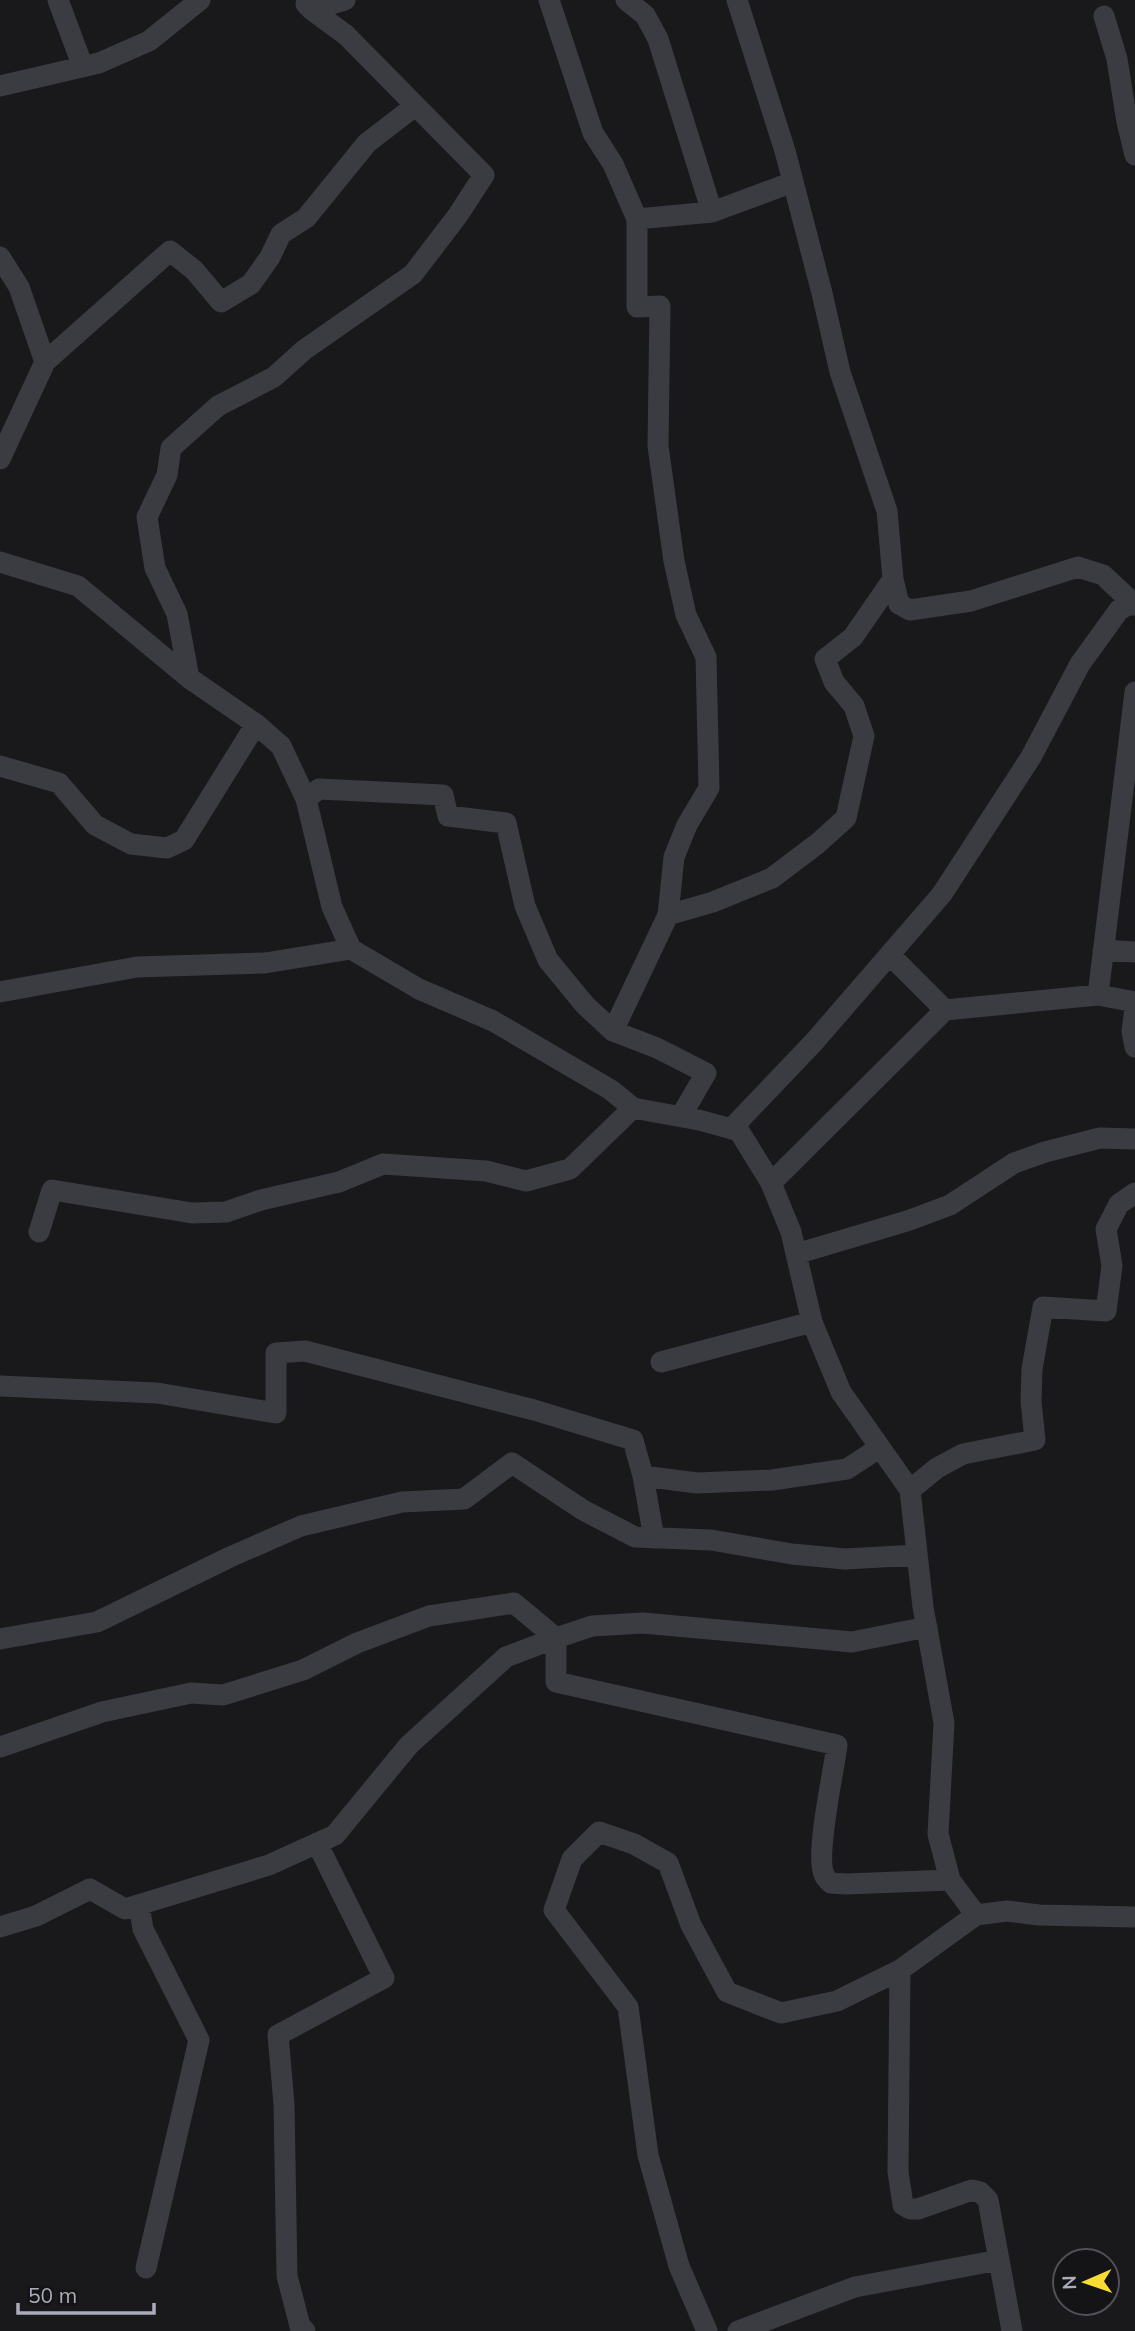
<svg xmlns="http://www.w3.org/2000/svg" width="1135" height="2331" font-family="Mulish,sans-serif">
	<rect width="100%" height="100%" fill="#19181a"/>
	<g fill="none" stroke-linecap="round" stroke-linejoin="round">
		<path stroke="#3b3b42" stroke-width="21" d="M58,0l25,67
			M549,0l44,133 20,31 24,55 75,-7
			M626,0l19,15 13,24 54,173 81,-30
			M737,0l48,151 37,142 18,79 47,139 6,68 6,25 11,6 61,-9 107,-34 25,8 32,30
			M306,4l6,6 33,-10
			M1104,16l13,43 10,63 8,33
			M0,86l99,-23 50,-22 51,-41
			M0,257l19,30 26,75 -45,97
			M45,362l125,-111 24,19 27,32 30,-18 19,-27 11,-23 25,-16 61,-75 48,-37
			M0,562l78,24 111,92 67,46
			M189,678l-12,-64 -22,-46 -8,-51 20,-42 4,-27 47,-42 56,-29 30,-27 109,-76 45,-59 26,-40 -138,-140 -34,-25
			M0,766l59,17 36,42 36,19 36,4 17,-8 72,-116 25,22 25,53 26,108 19,42 68,40 74,32 118,69 22,18 66,12 40,11 32,52 20,49 21,90 29,70 69,98 13,117 21,116 -6,111 12,46 26,35 31,-4 32,4 96,2
			M306,799l13,-10 124,6 5,21 58,7 19,83 23,54 37,45 28,26 44,17 49,25 -25,43
			M668,915l45,-13 59,-24 45,-34 29,-26 18,-82 -10,-30 -20,-24 -9,-23 28,-22 40,-58
			M1103,950l32,2
			M890,955l55,55
			M0,992l137,-25 128,-4 86,-14
			M1098,995l37,7
			M1135,1008l-3,23 3,16
			M613,1031l55,-116 6,-58 13,-32 22,-37 -3,-131 -20,-42 -12,-54 -16,-115 2,-140 -23,1v-88
			M731,1129l83,-87 128,-148 89,-137 49,-93 39,-54 16,-9
			M771,1183l174,-173 153,-15 37,-303
			M39,1232l13,-42 140,23 34,-1 35,-12 78,-18 44,-18 103,7 40,10 44,-12 63,-61
			M796,1254l111,-33 43,-16 64,-42 31,-11 55,-14 35,1
			M661,1362l151,-40
			M0,1386l157,7 119,20v-60l29,-2 229,59 99,30 10,36
			M910,1490l27,-22 26,-14 72,-14 -4,-39 1,-32 11,-62 63,4 6,-45 -6,-37 13,-25 16,-11
			M654,1538l-11,-62 54,7 75,-3 75,-11 32,-21
			M0,1639l97,-17 133,-65 71,-31 101,-24 62,-3 48,-36 71,47 52,27 76,3 81,14 53,5 72,-4
			M0,1747l102,-35 89,-19 32,2 80,-25 54,-27 72,-27 85,-13 42,35 36,-12 51,-3 209,19 75,-15
			M139,1905l4,24 56,111 -53,228
			M0,1927l36,-11 54,-27 35,20 144,-44 66,-30 74,-90 97,-88 50,-19v44l281,63c-3,26 -22,109 -13,129 1,4 4,6 7,9l15,1 104,-4
			M900,1970l-2,202 5,33 7,4h8l54,-19 8,2 8,8 24,131
			M305,2331l-5,-5 -13,-50 -3,-172 -6,-69 106,-57 -67,-135
			M707,2331l-28,-65 -31,-111 -20,-148 -74,-97 18,-51 27,-27 35,12 34,19 23,62 36,67 54,21 56,-12 63,-31 76,-55
			M738,2331l117,-44 144,-27"/>
	</g>
	<g transform="translate(1086 2282) rotate(268)"><circle r="33" fill="#141316" stroke="#505058" stroke-width="2"/>
	<path d="M0-5L12 26L0 18L-12 26Z" fill="#f8dc33"/>
	<text y="-10" font-size="19" font-weight="bold" text-anchor="middle" fill="#aaacbb">N</text>
	</g>
	<path d="M18 2303v10h136v-10" fill="none" stroke="#aaacbb" stroke-width="3.5"/>
	<text x="28" y="2303" font-size="21" fill="#aaacbb" stroke="#141316" stroke-width="5" paint-order="stroke">50 m</text>
</svg>
